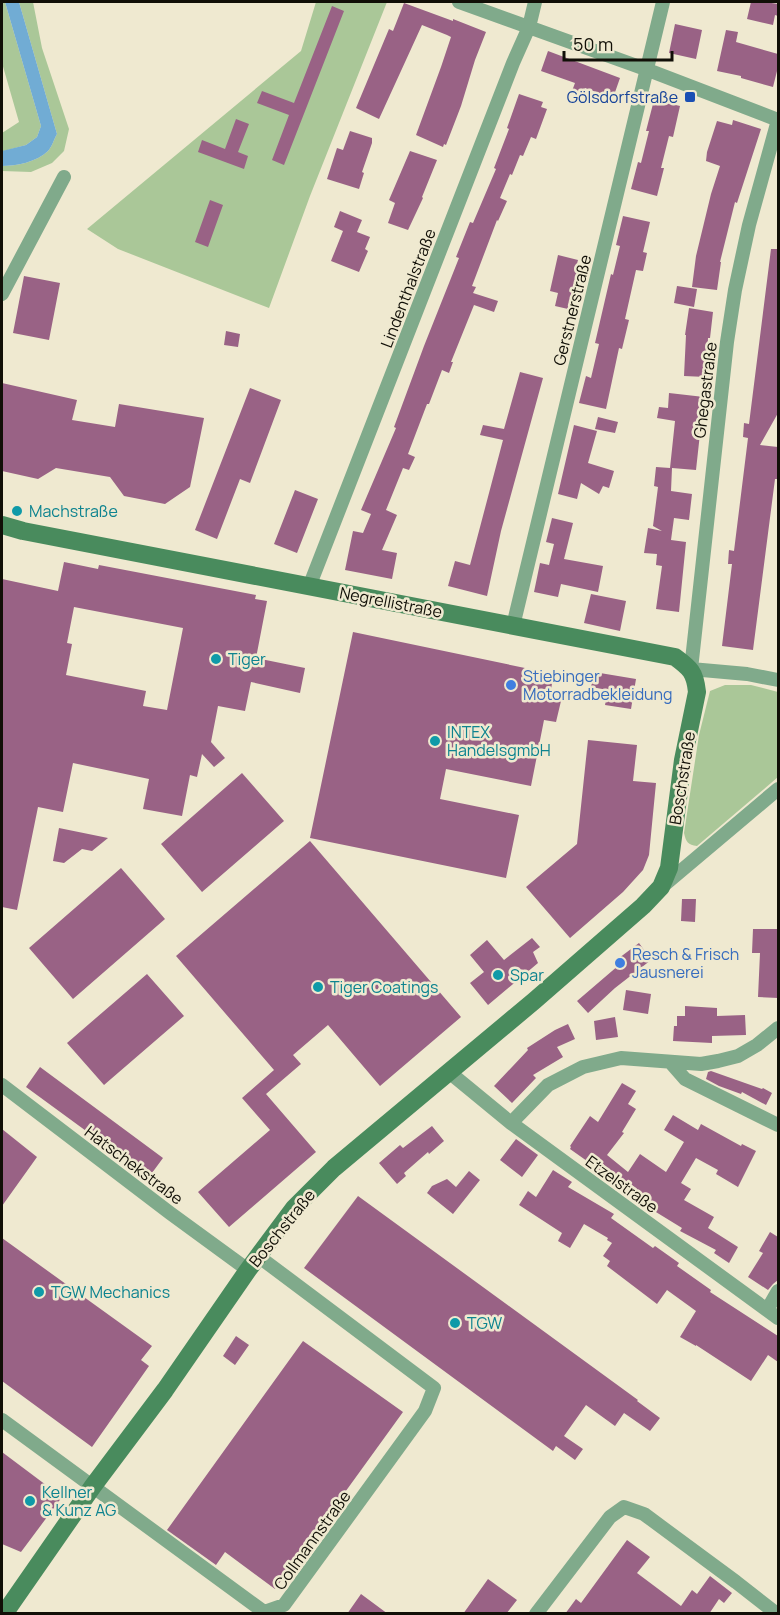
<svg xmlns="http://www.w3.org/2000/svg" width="780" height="1615" font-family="Manrope,sans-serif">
	<rect width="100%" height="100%" fill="#efe9d0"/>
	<path fill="#aac798" d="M2,2h3l36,124 -4,11 -11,8 -22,6h-2v-18l17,-11 -17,-59z
		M19,2h14l9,46 27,81 -5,22 -12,12 -21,9 -29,-1v-5c14,0 35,-4 46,-15 4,-4 6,-12 9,-17z
		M316,2h71l-77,194 -41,112 -151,-59 -31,-20 214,-178z
		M725,685h26l27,7v85l-81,69c-9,-1 -11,-4 -13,-13l15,-98 11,-44z"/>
	<path fill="#71acd4" d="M5,2h14l38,132c-3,5 -5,13 -9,17 -11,11 -32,15 -46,15v-15l24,-6 11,-8 4,-11z"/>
	<path fill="#996285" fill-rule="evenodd" d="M751,2h14l13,2v12l-3,-1 -2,10 -26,-6z
		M404,3l49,18v-2l33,13 -11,28 -14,46 -15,39 -2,-1 -1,3 -27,-12 25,-68 10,-30 -4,-2 -25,-10 -43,94 -23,-11 33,-79 4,2z
		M332,6l12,5 -60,154 -12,-5 17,-45 -32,-12 5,-12 32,12z
		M675,24l27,6 -6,29 -27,-6z
		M726,30l12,2 -2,10 42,12v13l-5,20 -32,-9v-2l-24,-5z
		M548,51l72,27 -7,20 -28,-10 -2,7 -11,-4 3,-8 -34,-12z
		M519,94l24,8 -2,5 6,2 -11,30 -5,-2 -8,19 -3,-1 -8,20 -2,-1 -10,24 7,3 -9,20 -1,-1 -25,66 4,1 -3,6 25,8 -4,11 -20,-7 -23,57h2l-4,11 -7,-3 -13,34h-2l-19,50 7,3 -6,13 -6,-2 -17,42 11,5 -15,35 15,3 -5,26 -47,-9 8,-39 10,2 8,-19 -10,-4 35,-82 -2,-1 30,-81 35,-88 -3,-1 14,-35 3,1 23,-54 -2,-1 15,-39 -2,-1z
		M654,100l26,6 -7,31 -4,-1 -8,32h3l-7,28 -26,-7 7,-27 3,1 8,-32h-3z
		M236,119l13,5 -11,28 10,4 -4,13 -46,-17 4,-12 23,9z
		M733,120l28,9 -24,74 -2,-1 -15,60h1l-4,28 -25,-3 4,-31 15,-62 9,-28 -14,-5 1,-9 10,-31 15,4z
		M350,131l22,7v5l-10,29 2,1 -5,16 -32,-10 10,-31 6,2z
		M410,151l27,9 -15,37 1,1 -15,32 -20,-7 7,-20 -6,-3z
		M210,200l13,5 -15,42 -13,-5z
		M340,211l22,9 -5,12 13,5 -5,12 3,2 -9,21 -28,-11 12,-30 -9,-4z
		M623,216l27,6 -7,30 4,1 -4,18 -7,-1 -11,49 4,1 -7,29 -3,-1 -13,61 -27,-6 7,-27 5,2 8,-34 -4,-1 16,-69 2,1 7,-29 -4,-1z
		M771,249h7v164l-18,32 18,2v32h-3l-22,171 -31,-4 10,-82h-4l1,-14 5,1 14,-113 -5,-1 1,-14 5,1z
		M558,255l20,5 -3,11 8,2 -6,25 -7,-2 -2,13 -13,-3 3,-13 -8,-2z
		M24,276l36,7 -11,57 -36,-7z
		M677,286l20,3 -3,18 -20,-4z
		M689,308l24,4 -3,26h-2l-2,39 -22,-1 2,-41h-1z
		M226,331l14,3 -2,13 -14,-2z
		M520,372l23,6 -42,153 -14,65 -39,-10 7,-25 15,4 33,-125 -23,-5 3,-10 21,4z
		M2,383l75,17 -5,20 43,7 4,-23 85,14 -14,69 -25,17 -41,-8 -14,-19 -54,-9 -18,11 -36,-8z
		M250,388l31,12 -31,83 -10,-4 -23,60 -22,-9z
		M669,393l35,4 -8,73 -24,-2 -1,23 21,3 -3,26 -15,-2 -3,22 15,2 -7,70 -23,-3 6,-43 -6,-1 1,-11 -13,-1 4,-25 14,3 -9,-5 5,-39 -4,-1 2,-19 14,1 5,-47 -18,-3 2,-11 9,1z
		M598,417l20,5 -3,11 -20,-4z
		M574,425l23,6 -9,32 26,8 -5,17 -6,-2 -4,8 -18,-11 -4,16 -19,-5z
		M295,490l23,9 -21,54 -23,-9z
		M552,518l21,5 -9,36 39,7 -5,26 -37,-8 -3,13 -24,-5 6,-29 9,2 5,-21 -8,-2z
		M64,562l34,7 1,-4 157,30 -1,4 12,2 -11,57 49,10 -5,25 -49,-11 -6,29 -27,-5 -7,36 14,16 -11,9 -12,-13 -5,23 -7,-2 -8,41 -39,-7 6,-30 -76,-16 -10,49 -25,-5 -21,103 -15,-3v-328l56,12zM74,607l109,21 -16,82 -24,-4 3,-15 -80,-16 6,-31 -5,-1z
		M591,594l35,7 -6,30 -36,-8z
		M353,632l201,42 -5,25 12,2 -5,21 -12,-2 -13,66 -85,-17 -6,30 79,16 -13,63 -196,-40z
		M594,672l42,7 -5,30 -26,-4 3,-15 -17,-3z
		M588,740l49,5 -4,36 23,2 -7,72 -6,15 -20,22 -53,46 -44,-51 51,-43z
		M242,773l42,48 -82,71 -41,-48z
		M59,828l49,10 -16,13 -10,-2 -18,14 -11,-2z
		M310,841l151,176 -81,69 -52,-61 -35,30 8,9 -35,30 50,58 -87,75 -31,-35 72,-62 -28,-32 32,-28 -98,-114z
		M121,868l44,51 -92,80 -44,-51z
		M682,899h14l-1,23 -14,-1z
		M753,929h25v69l-20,-1 2,-44h-8z
		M532,938l8,9 -7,5 5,11 -50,42 -18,-22 14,-11 -14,-17 17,-15 17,20z
		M639,943l12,17 -36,28 -27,25 -11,-12 42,-36 -4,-4z
		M147,974l37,42 -80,69 -37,-42z
		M626,990l25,4 -3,20 -25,-4z
		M685,1006l32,2v8l28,-1 1,20 -34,1v7l-39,-2 1,-15h3v-10h8z
		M615,1017l3,20 -22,3 -2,-19z
		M568,1024l7,15 -18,8 6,10 -30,18 3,3 -24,25 -18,-17 34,-36 -1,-2 28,-18z
		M40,1067l123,91 -14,19 -123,-90z
		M711,1071l51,18 1,-1 9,5 -6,12 -24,-13 -1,2 -22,-8 -13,-7 2,-7z
		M622,1083l14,8 -8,13 8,5 -14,23 2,1 -17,22 21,17 12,-18 26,18 18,-30 -20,-12 9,-15 25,15 3,-6 40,22 1,-2 14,7 -18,36 -22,-13 2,-4 -22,-12 -15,25 10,6 -7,11 30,17 -6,11 30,19 -9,16 -15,-10 2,-3 -36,-19 2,-3 -31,-19 1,-2 -82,-58 1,-2 -1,-1 20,-30 8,6z
		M432,1126l12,15 -15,13 -1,-2 -24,21 2,3 -9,8 -18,-21 21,-18 3,3z
		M2,1129l35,28 -35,49z
		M516,1139l22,16 -16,22 -22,-17z
		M553,1170l19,12 -4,5 46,27 -3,4 42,30 2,-2 24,17 -2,3 34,24 -1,2 68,44v26l-10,-7 -17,26 -55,-36v1l-16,-9 16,-26 -29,-21 -10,14 -50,-38 3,-5 -7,-5 9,-13 -5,-3 1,-2 -24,-14 -14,24 -12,-7 4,-8 -43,-28 9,-14 8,6z
		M469,1171l11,9 -27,34 -26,-21 5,-7 15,-7 9,8z
		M358,1196l280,204 -1,1 23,17 -10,13 -26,-18 -9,13 -29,-21 -22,31 19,13 -8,11 -19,-14 -3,5 -249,-183z
		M770,1232l8,5v43l-5,4 -5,6 -20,-13 15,-24 -4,-2z
		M2,1238l150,108 -11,14 8,6 -57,81 -90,-66z
		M236,1336l13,9 -14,20 -12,-9z
		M303,1341l100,71 -128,177 -50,-37 -9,13 -49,-35z
		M2,1452l60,45 -41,55 -19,-8z
		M627,1540l23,17 -13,16 44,33 11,-16 5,4 13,-18 22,17 -8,10 -5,-4 -10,15h-144l11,-15 5,4z
		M488,1579l29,21 -11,14h-43z
		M361,1594l27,20h-41z"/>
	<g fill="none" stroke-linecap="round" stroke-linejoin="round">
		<path stroke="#80aa8b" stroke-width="14" d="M459,2l189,68 130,50
			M778,120l-29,105 -14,65 -8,52 -36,327 56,5 31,6
			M2,294l62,-117
			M309,587l204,-524 16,-36 6,-25
			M513,626l150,-624
			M663,886l115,-97
			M671,1063l14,16 93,46
			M449,1072l62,51 267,195
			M2,1085l168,128 78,57
			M511,1123l37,-38 35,-18 38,-9 80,6 17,-3 20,-5 19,-11 21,-17
			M767,1310l11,-19
			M2,1420l262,192 20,-7 141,-194 9,-23 -176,-132
			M536,1614l74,-97 14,-10 20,7 92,68 41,32"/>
		<path stroke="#498b5d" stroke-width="18" d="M2,525l21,6 652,126c15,11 20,15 22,35l-14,68 -14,108 -8,19 -18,19 -109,95 -200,167 -40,40 -46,62 -83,120 -72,96 -89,128"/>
	</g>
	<rect fill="#1a4fb4" stroke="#efe9d0" stroke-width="2" x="684" y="91" width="12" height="12" rx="3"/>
	<g fill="#0f9aa8" stroke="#efe9d0" stroke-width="2">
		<circle cx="17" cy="511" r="6"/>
		<circle cx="216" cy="659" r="6"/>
		<circle cx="435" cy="741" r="6"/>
		<circle cx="498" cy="975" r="6"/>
		<circle cx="318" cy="987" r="6"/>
		<circle cx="39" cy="1292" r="6"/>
		<circle cx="455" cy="1323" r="6"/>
		<circle cx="30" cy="1501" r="6"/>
	</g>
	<g fill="#3f7fe0" stroke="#efe9d0" stroke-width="2">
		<circle cx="511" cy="685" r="6"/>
		<circle cx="620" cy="963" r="6"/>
	</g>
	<g text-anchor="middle" stroke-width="5" stroke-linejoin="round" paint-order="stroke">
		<g font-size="16" fill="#164399" stroke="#efe9d0" text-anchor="end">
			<text x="678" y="103">Gölsdorfstraße</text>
		</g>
		<g font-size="16" fill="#110f07" stroke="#efe9d0">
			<text transform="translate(408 288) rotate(-69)" y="6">Lindenthalstraße</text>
			<text transform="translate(572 310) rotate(-76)" y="6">Gerstnerstraße</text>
			<text transform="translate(705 390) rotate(-83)" y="6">Ghegastraße</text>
			<text transform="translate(391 602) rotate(11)" y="6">Negrellistraße</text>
			<text transform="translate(682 778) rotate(-81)" y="6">Boschstraße</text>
			<text transform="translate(134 1165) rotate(37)" y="6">Hatschekstraße</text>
			<text transform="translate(622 1184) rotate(36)" y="6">Etzelstraße</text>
			<text transform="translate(282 1228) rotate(-51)" y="6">Boschstraße</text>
			<text transform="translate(312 1540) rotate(-54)" y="6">Collmannstraße</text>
		</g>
		<g font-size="16" fill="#0d838f" stroke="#efe9d0" text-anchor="start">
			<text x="29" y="517">Machstraße</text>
			<text x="228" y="665">Tiger</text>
			<text x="447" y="738">INTEX<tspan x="447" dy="18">HandelsgmbH</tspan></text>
			<text x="510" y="981">Spar</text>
			<text x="330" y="993">Tiger Coatings</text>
			<text x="51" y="1298">TGW Mechanics</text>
			<text x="467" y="1329">TGW</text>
			<text x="42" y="1498">Kellner<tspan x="42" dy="18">&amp; Kunz AG</tspan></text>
		</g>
		<g font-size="16" fill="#366cbe" stroke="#efe9d0" text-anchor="start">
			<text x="523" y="682">Stiebinger<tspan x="523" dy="18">Motorradbekleidung</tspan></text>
			<text x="632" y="960">Resch &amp; Frisch<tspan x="632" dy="18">Jausnerei</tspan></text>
		</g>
	</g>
	<rect width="780" height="1615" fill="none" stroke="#110f07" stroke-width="6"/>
	<path d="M564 51v9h108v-9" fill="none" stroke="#110f07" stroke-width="3"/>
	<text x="573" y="51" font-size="18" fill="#110f07" stroke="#efe9d0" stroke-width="4.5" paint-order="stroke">50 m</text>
</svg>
